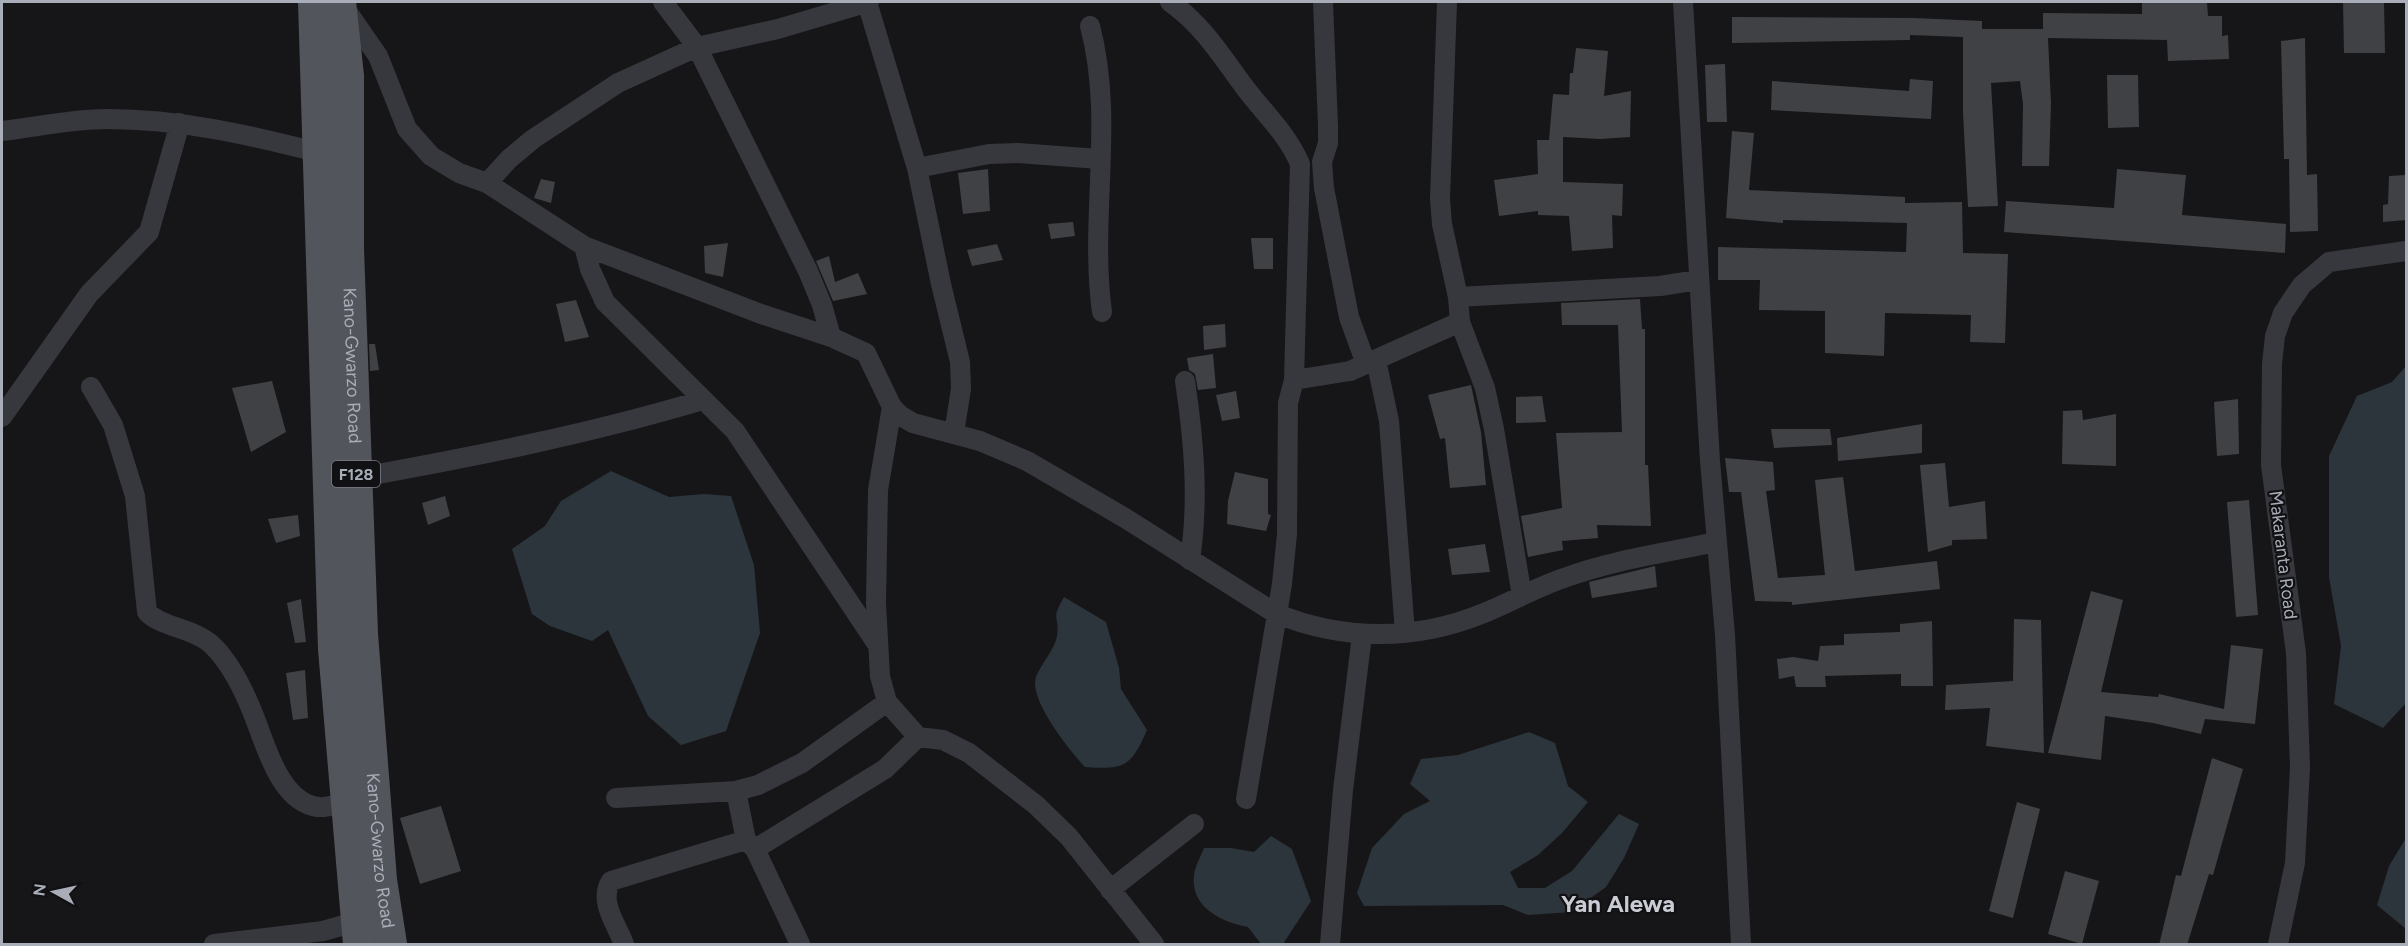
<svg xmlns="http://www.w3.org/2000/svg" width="2408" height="946" font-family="Figtree,sans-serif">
	<rect width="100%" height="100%" fill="#161618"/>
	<path fill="#2c353c" d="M2406,366v337l-23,25 -49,-24 7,-58 -12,-69v-121l28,-60 35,-14z
		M611,471l58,26 35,-3 27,2 23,69 6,68 -34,98 -45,14 -33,-29 -40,-86 -16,11 -42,-15 -18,-12 -20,-65 33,-23 16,-25z
		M1064,597l42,25 13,46 2,21 26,41c-16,37 -23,40 -62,37 -15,-16 -57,-68 -49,-90 5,-13 19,-28 21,-41 3,-21 -7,-15 7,-39z
		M1529,732l26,11 13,43 20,16 -26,31 -24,22 -28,17 8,16h27l27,-17 47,-57 20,10 -15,34 -18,29 -35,25 -43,3 -25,-10 -139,1 -7,-13 15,-45 32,-34 26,-13 -20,-17 11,-25 37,-4z
		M1271,836l21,13 19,52 -28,43h-22l-13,-17c-27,-5 -58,-20 -54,-52 1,-9 7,-19 10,-27h27l23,4z
		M2406,838v91l-29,-24 12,-39z"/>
	<path fill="#404145" d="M2142,2h65l1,14h14v20l6,-1 1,24 -61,2 -1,-21 -119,-2 3,65 -2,63h-27l1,-62 -3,-23 -29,2 7,123 -30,1 -5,-94v-76l-53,-2v5l-178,3v-26l182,1 68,3v8h61v-16l99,1z
		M2343,2h41l1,51h-41z
		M2305,38l2,137 10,-1 1,57 -28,1 -1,-73h-5l-3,-118z
		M1576,48l32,3 -4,45 27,-5 -1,46 -30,2 -37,-2v45l60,2 -1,32 -10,-1 1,33 -41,3 -3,-35 -31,-1v-4l-39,5 -5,-36 44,-6 -1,-34h12l4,-46 16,1 1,-22h3z
		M1725,64l2,58h-20l-2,-57z
		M2107,75h31l1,52 -31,1z
		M1910,79l23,2 -2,38 -160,-9 1,-29 137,10z
		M1732,131l22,2 -5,57 156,7v6l57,-1 1,51 45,1 -3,89 -35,-1 1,-27 -86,-2 -1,43 -59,-3v-42l-66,-1 1,-30h-42v-33l188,5 1,-29 -124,-3v3l-57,-5z
		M988,169l2,42 -27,3 -5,-41z
		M2117,169l69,6 -4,40 104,9 -1,29 -281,-21 2,-31 108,7z
		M2406,175v45l-23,2v-17l5,-1 1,-28z
		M541,179l14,3 -4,21 -17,-5z
		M1073,222l2,14 -24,3 -3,-15z
		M1251,238h22v31h-19z
		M728,243l-5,34 -18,-4 -1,-27z
		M997,244l6,16 -31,6 -5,-16z
		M829,256l6,26 23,-9 9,21 -34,7 -17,-40z
		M1640,299l2,30h3v136h3l3,61 -54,-1 1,13 -36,3 1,9 -35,7 -7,-41 41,-8 -6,-75 66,-1 -4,-107h-56l-1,-22z
		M576,300l13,37 -24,5 -9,-38z
		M1225,324l1,23 -22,3 -1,-24z
		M369,344h6l4,26 -9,1z
		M1213,354l3,34 -18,2 -3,-16 -6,-4 -2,-12z
		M272,381l14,51 -35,20 -19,-64z
		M1471,385l10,47 5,53 -36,3 -5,-50 -5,1 -12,-44z
		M1236,391l4,27 -18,3 -6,-26z
		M1542,396l4,26 -30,1v-26z
		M2238,399l1,55 -22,2 -3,-54z
		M2082,410l1,10 33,-6v52l-54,-2 1,-53z
		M1922,424v29l-84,8 -1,-23z
		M1771,429h59l2,16 -58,3z
		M1725,458l48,4 2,28 -9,1 12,87 47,-3 -10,-95 28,-3 12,94 82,-10 3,28 -148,16v-3l-37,-1 -14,-109h-12z
		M1945,463l4,44 36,-6 2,38 -35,1v5l-24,7 -8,-87z
		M1235,472l33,7v35l3,1 -5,16 -39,-7 1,-23z
		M445,496l5,20 -22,9 -6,-22z
		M2249,500l9,115 -22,2 -9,-115z
		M298,515l2,21 -24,7 -8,-24z
		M1485,544l5,28 -38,3 -4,-26z
		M1655,566l2,21 -65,11 -3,-16z
		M2091,591l32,9 -22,92 57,5 1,-3 65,15 7,-64 32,4 -8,75 -50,-5 -4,15 -48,-11 -48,-7 -4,44 -53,-7z
		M301,599l5,43 -11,1 -8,-40z
		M2014,619l27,1 3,133 -58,-7 4,-38 -45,2 1,-25 67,-4z
		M1932,621l1,65h-32v-12l-76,2 1,11h-30l-2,-11 -15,3 -2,-20 16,-2 25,4 2,-15 24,-1v-11l56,-2v-8z
		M305,670l3,48 -15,2 -7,-47z
		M2212,758l31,11 -30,106 -4,-1 -22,71h-28l17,-70 5,1z
		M2017,802l23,7 -27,109 -24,-7z
		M441,806l20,65 -41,13 -20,-66z
		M2065,871l34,10 -17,63 -34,-10z"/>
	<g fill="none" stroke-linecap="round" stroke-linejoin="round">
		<path stroke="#37383d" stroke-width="20" d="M663,2l34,45 111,224 14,34 9,32
			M867,2l50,166 24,116 19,78 1,27 -7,44
			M1170,2c33,23 52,55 76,87 19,25 42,46 54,75l-6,216 -6,23 -1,131 -5,50 -36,215
			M1323,2l5,124v17l-6,19 2,26 25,129 17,47
			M1447,2l-7,197 2,25 16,73 2,25 25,66 9,41 28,167
			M1683,2l27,459 15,174 16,309
			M342,4l36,52 29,73 24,27 28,17 28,10 97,63 177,68 70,23 35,16 26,54 9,9 12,7 67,18 47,20 98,57 150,95c68,28 141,28 209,0 27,-11 53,-26 80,-35 48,-18 101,-25 152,-36
			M1090,26c25,94 -1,191 12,286
			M2,131c34,-4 70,-12 105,-12 73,0 143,16 213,34
			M917,168l72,-14 29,-1 81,6
			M487,183l22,-24 24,-20 85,-56 79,-36 81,-18 91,-27
			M584,246l6,23 15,33 130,129 142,213
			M1458,297l202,-11 38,-6
			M1376,360l13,61 16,212
			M1294,380l56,-9 110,-49
			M1185,381c9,60 14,119 5,179
			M91,387l22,38 22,71 12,116c13,15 47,16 65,33 19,18 33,48 42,71 12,30 26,86 64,91 8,1 19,-3 27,-5
			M892,407l-14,83 -2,113 4,73 7,26 31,35 25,3 26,13 67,52 33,32 85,107
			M2,417l87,-123 60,-62 31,-109
			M356,478c117,-21 233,-44 347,-78
			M736,791l10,49 9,9 45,95
			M616,798l120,-7 22,-6 44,-22 85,-61
			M755,849l130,-80 33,-32
			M1110,890l84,-66
			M214,944l109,-13 32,-9
			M624,944c-7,-19 -26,-43 -13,-63l135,-41
			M1330,944l13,-154 19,-155
			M2278,944l17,-81 5,-96 -4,-114 -25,-188 1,-101 3,-28 8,-23 19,-28 27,-23 77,-11"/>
		<g stroke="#53555c" stroke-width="32">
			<path d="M314,2l20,647 25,295"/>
			<path id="s1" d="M340,2l8,74v173l14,385 19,246 10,64"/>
		</g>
	</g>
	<g text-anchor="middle" stroke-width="4.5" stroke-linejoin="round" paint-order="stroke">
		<rect fill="#111113" stroke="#7b7e86" stroke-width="1.5" x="332" y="461" width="48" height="26" rx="4.5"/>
		<g font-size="16" font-weight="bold" fill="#a8adb8">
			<text x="356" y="480">F128</text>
		</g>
		<g font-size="18" fill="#a8adb8" stroke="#111113">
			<text dy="6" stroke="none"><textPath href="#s1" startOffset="364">Kano-Gwarzo Road</textPath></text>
			<text transform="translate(2283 555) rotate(83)" y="6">Makaranta Road</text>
			<text dy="6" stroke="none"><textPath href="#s1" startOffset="850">Kano-Gwarzo Road</textPath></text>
		</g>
		<g font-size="24" font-weight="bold" fill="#c9ccd4" stroke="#111113">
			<text x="1618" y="912">Yan Alewa</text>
		</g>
	</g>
	<rect width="2408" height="946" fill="none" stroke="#a8adb8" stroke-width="6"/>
	<g transform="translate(54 892) rotate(278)" stroke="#111113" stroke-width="4.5" paint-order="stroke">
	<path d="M0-4.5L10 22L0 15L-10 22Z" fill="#a8adb8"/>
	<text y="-9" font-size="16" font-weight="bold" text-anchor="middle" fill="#a8adb8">N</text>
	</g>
</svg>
